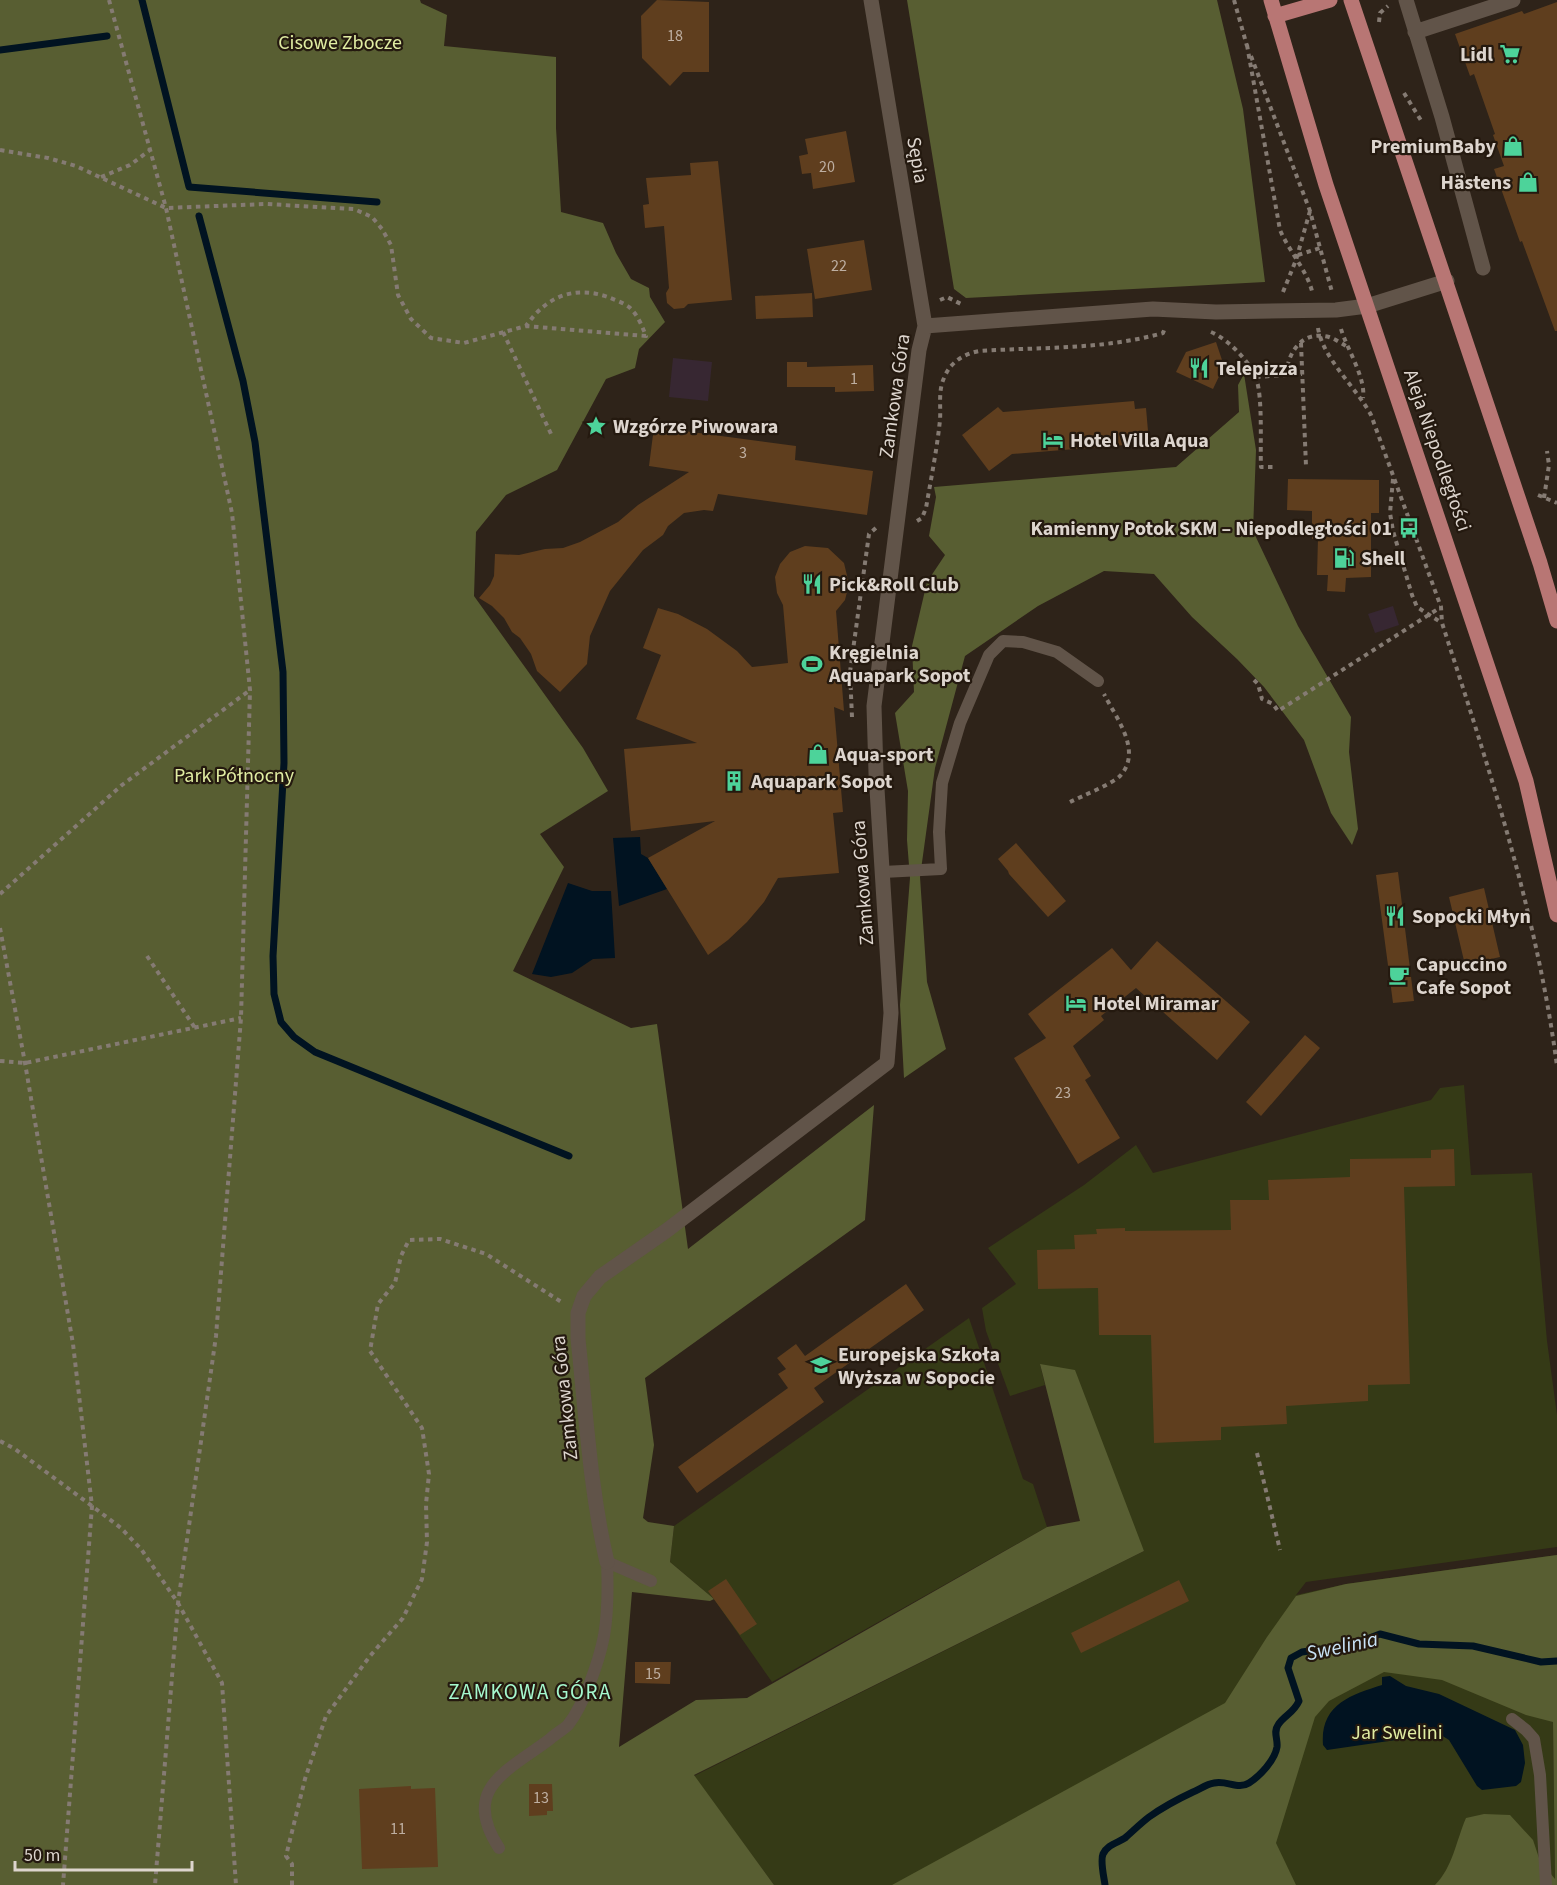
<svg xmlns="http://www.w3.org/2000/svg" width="1557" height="1885" font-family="'Source Sans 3',sans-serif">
	<rect width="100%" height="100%" fill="#2e2319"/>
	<path fill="#372732" d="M673,358l39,4 -4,39 -39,-4z
		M1393,606l6,19 -24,8 -7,-19z"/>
	<path fill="#353a16" d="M1464,1085l7,90 61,-2 15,168 10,74v132l-251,35 -10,13 50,-11 211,-29 -5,89 3,241h-781l-80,-109 450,-225 -104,-187 5,21 -35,11 -24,-65 -4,-23 34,-24 -28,-36 96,-63 52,-40 17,28 278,-73 9,-12z
		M969,1318l54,161 10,5 14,43 -275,155 -58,-83 -44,-37 4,-36z"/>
	<path fill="#585e32" d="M0,0h420l1,3 26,12 -3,31 112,11v71l5,84 42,11 13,30 15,26 18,9 1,9 15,25 -26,27 -4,19 -29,11 -49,91 -51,25 -30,37 -2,64 109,152 25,43 -68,43 24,33 -51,104 118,57 26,-4 31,225 186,-144 -9,115 -220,158 9,67 -11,73 5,4 26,4 -4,36 44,37 -4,2 -78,-9 -13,155 77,-47 51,-2 300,-171 33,-6 -40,-157 35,6 69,181 -450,224 80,110h-774z
		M907,0h310l26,109 22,173 -299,16 -12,-9z
		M1244,374l12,76 -3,81 45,95 53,91 -2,35 9,77 -6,16 -21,-32 -27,-73 -40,-53 -27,-28 -45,-42 -38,-43 -50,-3 -66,35 -73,50 -30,112 -15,109 7,105 19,67 -42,29 -4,-73 10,-127 -3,-38 1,-49 -13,-78 19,-21 -2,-46 15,-64 18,-27 -16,-19 7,-39 -2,-10 242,-20 63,-55 -1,-27z
		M1557,1555v330h-122c18,-18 21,-44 31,-67l18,-4 26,1 23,25 7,21 15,18 -2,-157 -27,-7 -84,-35 -58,-8 -55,29 -14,16 -39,126 20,42h-404l333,-182 42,-66 29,-41 50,-12z"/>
	<path fill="#011321" d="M640,837l1,17 7,4 19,31 -48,17 -6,-68z
		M568,883l24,8h19l4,67 -22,1 -21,14 -21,4 -19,-3z
		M1390,1676l16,10 33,8 76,36 8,15 2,18 -4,19 -5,4 -34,4 -5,-4 -28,-46 -8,-5h-11l-103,15 -4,-5c-3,-40 27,-50 59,-60v-8z"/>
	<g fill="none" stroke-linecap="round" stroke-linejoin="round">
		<path stroke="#011321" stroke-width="7" d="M142,0l47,187 188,15
			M0,50l107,-14
			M199,216l44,165 12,61 28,230 1,91 -11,193 1,38 7,28 13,15 21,15 254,104
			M1105,1885c-1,-8 -5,-24 -2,-31 4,-9 14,-11 22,-16 8,-7 16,-15 24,-21 14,-10 29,-18 44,-25 7,-3 14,-8 21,-9 13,-3 24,7 35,0 11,-7 26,-23 28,-36 1,-8 -4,-15 1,-22 6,-10 15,-11 21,-24l-11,-33 3,-10 11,-6 49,-7 29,-11 39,10 54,2 68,16 16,-1"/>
	</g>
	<path fill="#5f3e1e" d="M657,0l52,2v70h-26l-13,14 -28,-28 -1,-42z
		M1557,2v329h-2l-33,-90 -2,1 -26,-73 10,-3 -11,-31 2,-1 -21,-60 -4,2 -15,-42 67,-23 2,3z
		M846,131l9,51 -42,7 -2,-16 -9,1 -3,-18 9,-2 -3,-15z
		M718,161l14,139 -44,4 -4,4 -10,1 -7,-6 -1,-10 3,-5 -5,-62 -19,2 -2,-23 6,-1 -3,-26 45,-3 -1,-12z
		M864,240l8,50 -57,9 -8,-50z
		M812,293l1,24 -57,2 -1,-23z
		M1216,342l8,24 -11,23 -37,-17 10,-20z
		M787,362h20v5l66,-2 1,26 -39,1v-5h-48z
		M1134,401l1,8 11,-1 2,23 -11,2 1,11 -126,10 -23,17 -27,-36 36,-28 5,5z
		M654,427l142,19 -1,14 78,11 -6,44 -149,-21 -5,17 -9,-1 -20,3 -16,13 -5,9 -20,15 -33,41 -20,45 -3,28 -27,28 -23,-21 -6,-17 -11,-16 -8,-6 -8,-14 -12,-12 -13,-8 11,-13 4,-9 1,-22 24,1 26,-6 18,-1 17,-6 38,-20 20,-17 51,-33 -40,-6z
		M1288,479l91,1v33h-8v64l-25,1 -1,14 -18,-1 1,-16h-11l1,-37 -6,1v-28l-25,-1z
		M805,546l23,2 16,15 5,21 -4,16 -9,11 8,100 -10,-4 9,105 -10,1 6,60 -61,5 -14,24 -17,20 -19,18 -20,15 -60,-97 67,-37 -84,10 -7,-82 73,-6 -61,-24 25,-64 -18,-7 15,-40 20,6 29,15 30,22 15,16 36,-4 -5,-58 -6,-12 -2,-16 5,-13 10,-12z
		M1016,843l50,58 -18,16 -39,-43 -1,-3 -10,-12z
		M1398,872l16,129 -21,2 -17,-128z
		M1484,888l16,69 -35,8 -16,-68z
		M1157,941l93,81 -33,38 -81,-72 -35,28 3,4 -31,26 18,30 -6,4 35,58 -42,26 -64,-106 32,-20 -18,-24 84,-66 19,22z
		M1305,1035l15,13 -59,68 -15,-14z
		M1454,1149l1,37 -51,1 6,197 -42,1v16l-82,5 1,18 -66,3v13l-67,3 -3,-108h-52l-1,-47 -60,1 -1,-39 38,-1 -1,-14 23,-1 -1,-5 29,-1v3l106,-1 -1,-30h39l-1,-20 82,-3v-18l81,-1v-8z
		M906,1284l18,26 -110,78 10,14 -127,91 -19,-26 110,-79 -10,-14 8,-5 -9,-11 19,-14 9,12z
		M726,1579l31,45 -17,11 -32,-44z
		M1179,1580l10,21 -108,52 -10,-20z
		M635,1662h36l-1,22 -35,-1z
		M529,1784h23l1,27h-6v4l-18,1z
		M411,1786v3l24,-1 3,79 -76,2 -3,-80z"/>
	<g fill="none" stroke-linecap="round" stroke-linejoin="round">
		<path stroke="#857b73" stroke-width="4" stroke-dasharray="4.5 4.5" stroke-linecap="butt" d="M109,0l57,208 66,305 18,177 -9,328 -25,318 -38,267 -23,282
			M1234,0l13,46
			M1379,22l1,-9 8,-7
			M1247,45l33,185c9,21 26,39 32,61
			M1251,56l59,155 22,81
			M1404,93l18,29
			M0,150l48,8 28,8 90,42 100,-4 88,5 18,8 10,12 9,16 7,50 13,24 20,19 33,5 62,-17 120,10c-4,-10 -8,-21 -17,-29 -5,-4 -14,-7 -21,-10 -35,-12 -62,0 -82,29
			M101,177l29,-12 20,-15
			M1298,255l22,-7
			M1283,292l13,-32 14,-49
			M940,300l7,-3 14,7
			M1318,328c5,31 38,59 53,87l70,192 1,16c47,145 95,291 115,443
			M1341,329c6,20 25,49 22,69
			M503,332l49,104
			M1211,332c17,7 39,30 45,46 7,19 4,67 5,89h13
			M1301,343l5,123
			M1286,375c2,-23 16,-45 43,-38 6,2 12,6 17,9
			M1256,377l46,-3
			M1393,479l-3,34 3,18 19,64 5,12 25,16
			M1538,495l19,8
			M1544,498l5,-33 -2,-14
			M917,521l5,-3 4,-10c5,-29 11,-59 14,-88 1,-14 -2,-29 4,-42 6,-16 20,-24 35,-27 61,-4 124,-1 184,-18l2,-5
			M1254,680l4,4 4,15 11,5 5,7 163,-104
			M852,717l-2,-45 19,-138 9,-8
			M1070,802c12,-6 42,-18 50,-26 23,-25 -4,-58 -16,-82
			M0,894l122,-109 128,-95
			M0,928l25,135 48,281 19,162 -29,379
			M147,956l48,72
			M0,1061l25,2 216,-45
			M0,1441l15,8 77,57 29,22 20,21 37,54 44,80 14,202
			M1257,1453l23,97
			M292,1885v-21l-6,-8 19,-77 21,-63 44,-60 33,-38 19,-39 5,-37 -1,-38 3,-30 -7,-46 -52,-77 8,-47 17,-21 6,-27 8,-16 31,-1 46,15 77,49"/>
		<path stroke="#615449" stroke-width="12" d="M883,872l58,-3 -2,-37 3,-49 18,-60 29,-68 14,-14 20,1 34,10 41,29
			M1512,1719l14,11 8,9 6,36 6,110
			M499,1848c-39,-60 9,-77 51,-109 5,-5 13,-9 18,-14 16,-20 31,-64 36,-89 4,-23 4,-50 3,-74l44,19"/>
		<path stroke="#615449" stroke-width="15" d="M1406,0l36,117 41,151
			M1415,32l98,-32
			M925,326l228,-17 63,3 120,-2 31,-4 80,-25
			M607,1562c-17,-72 -21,-149 -29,-223v-26l6,-17 16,-19 66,-46 221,-168 4,-50 -15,-240 -2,-67 45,-356 6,-24 -54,-326"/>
		<path stroke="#b87674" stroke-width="15" d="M1271,0l55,185 200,596 31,134
			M1351,0l189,563 17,58
			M1275,16l55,-16"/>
	</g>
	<defs>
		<g id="supermarket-bare" transform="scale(1.62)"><path d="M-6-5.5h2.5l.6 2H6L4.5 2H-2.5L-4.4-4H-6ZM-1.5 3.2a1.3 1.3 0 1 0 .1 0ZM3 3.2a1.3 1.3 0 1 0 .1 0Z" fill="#4dd39a" stroke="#24190f" stroke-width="2.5" paint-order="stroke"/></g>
		<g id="shop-bare" transform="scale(1.62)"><path d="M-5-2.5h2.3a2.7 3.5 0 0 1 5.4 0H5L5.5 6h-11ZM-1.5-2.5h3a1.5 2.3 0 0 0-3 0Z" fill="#4dd39a" stroke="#24190f" stroke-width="2.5" paint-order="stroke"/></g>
		<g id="restaurant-bare" transform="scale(1.62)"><path d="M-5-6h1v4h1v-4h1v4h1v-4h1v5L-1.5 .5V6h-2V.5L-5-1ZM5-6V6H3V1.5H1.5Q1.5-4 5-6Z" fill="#4dd39a" stroke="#24190f" stroke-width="2.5" paint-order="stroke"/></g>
		<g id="sight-bare" transform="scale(1.62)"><path d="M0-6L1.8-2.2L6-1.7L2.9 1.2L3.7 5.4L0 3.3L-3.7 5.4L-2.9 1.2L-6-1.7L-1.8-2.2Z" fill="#4dd39a" stroke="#24190f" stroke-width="2.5" paint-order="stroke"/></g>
		<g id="hotel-bare" transform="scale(1.62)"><path d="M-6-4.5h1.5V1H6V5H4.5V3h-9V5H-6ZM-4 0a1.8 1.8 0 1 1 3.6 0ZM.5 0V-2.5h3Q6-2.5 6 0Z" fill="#4dd39a" stroke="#24190f" stroke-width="2.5" paint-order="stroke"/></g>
		<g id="bus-bare" transform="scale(1.62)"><path d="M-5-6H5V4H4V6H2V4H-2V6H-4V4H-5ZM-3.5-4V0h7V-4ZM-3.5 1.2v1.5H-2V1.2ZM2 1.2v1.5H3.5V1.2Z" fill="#4dd39a" stroke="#24190f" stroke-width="2.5" paint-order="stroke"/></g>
		<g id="fuel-bare" transform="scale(1.62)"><path d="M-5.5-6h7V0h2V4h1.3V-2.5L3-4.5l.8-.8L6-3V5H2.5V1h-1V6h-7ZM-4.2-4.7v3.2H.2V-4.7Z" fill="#4dd39a" stroke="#24190f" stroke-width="2.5" paint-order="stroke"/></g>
		<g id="stadium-bare" transform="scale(1.62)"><path d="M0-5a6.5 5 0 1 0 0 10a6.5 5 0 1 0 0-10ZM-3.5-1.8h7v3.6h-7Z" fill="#4dd39a" stroke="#24190f" stroke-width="2.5" paint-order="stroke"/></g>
		<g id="building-bare" transform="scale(1.62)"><path d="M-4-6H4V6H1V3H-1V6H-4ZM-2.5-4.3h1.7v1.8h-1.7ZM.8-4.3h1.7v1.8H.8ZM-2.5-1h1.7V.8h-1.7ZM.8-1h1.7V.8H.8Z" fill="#4dd39a" stroke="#24190f" stroke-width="2.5" paint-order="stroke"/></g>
		<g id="cafe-bare" transform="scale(1.62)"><path d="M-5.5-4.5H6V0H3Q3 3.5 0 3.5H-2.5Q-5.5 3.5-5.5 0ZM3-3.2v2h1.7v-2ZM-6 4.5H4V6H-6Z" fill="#4dd39a" stroke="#24190f" stroke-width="2.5" paint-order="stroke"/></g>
		<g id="school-bare" transform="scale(1.62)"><path d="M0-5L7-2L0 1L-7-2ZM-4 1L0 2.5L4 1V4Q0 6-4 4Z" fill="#4dd39a" stroke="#24190f" stroke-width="2.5" paint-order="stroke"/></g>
	</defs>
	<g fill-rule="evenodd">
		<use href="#supermarket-bare" x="1510" y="54"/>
		<use href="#shop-bare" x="1513" y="146"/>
		<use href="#shop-bare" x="1528" y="182"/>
		<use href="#restaurant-bare" x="1199" y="368"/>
		<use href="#sight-bare" x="596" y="426"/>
		<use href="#hotel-bare" x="1053" y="440"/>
		<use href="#bus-bare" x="1409" y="528"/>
		<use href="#fuel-bare" x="1344" y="558"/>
		<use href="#restaurant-bare" x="812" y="584"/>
		<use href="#stadium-bare" x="812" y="664"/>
		<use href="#shop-bare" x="818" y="754"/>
		<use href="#building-bare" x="734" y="781"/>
		<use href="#restaurant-bare" x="1395" y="916"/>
		<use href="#cafe-bare" x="1399" y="975"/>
		<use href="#hotel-bare" x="1076" y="1003"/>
		<use href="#school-bare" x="821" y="1365"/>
	</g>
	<g text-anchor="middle" stroke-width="4.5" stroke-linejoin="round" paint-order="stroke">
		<g font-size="16" fill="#beafa2">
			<text x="675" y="41">18</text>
			<text x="827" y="172">20</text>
			<text x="839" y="271">22</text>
			<text x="854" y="384">1</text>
			<text x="743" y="458">3</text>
			<text x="1063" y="1098">23</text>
			<text x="653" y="1679">15</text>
			<text x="541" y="1803">13</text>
			<text x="398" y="1834">11</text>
		</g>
		<g font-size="20" fill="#e0eca2" stroke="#24190f">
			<text x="340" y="49">Cisowe Zbocze</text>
			<text x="234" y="782">Park Północny</text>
			<text x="1397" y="1739">Jar Swelini</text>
		</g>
		<g font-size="20" font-weight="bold" fill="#ddd5ce" stroke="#24190f" text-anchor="start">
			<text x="1493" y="61" text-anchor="end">Lidl</text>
			<text x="1496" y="153" text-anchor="end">PremiumBaby</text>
			<text x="1511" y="189" text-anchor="end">Hästens</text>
			<text x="1216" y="375">Telepizza</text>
			<text x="613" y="433">Wzgórze Piwowara</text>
			<text x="1070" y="447">Hotel Villa Aqua</text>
			<text x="1392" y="535" text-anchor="end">Kamienny Potok SKM – Niepodległości 01</text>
			<text x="1361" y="565">Shell</text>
			<text x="829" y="591">Pick&amp;Roll Club</text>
			<text x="829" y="659">Kręgielnia<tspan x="829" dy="23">Aquapark Sopot</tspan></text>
			<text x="835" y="761">Aqua-sport</text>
			<text x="751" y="788">Aquapark Sopot</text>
			<text x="1412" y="923">Sopocki Młyn</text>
			<text x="1416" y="971">Capuccino<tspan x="1416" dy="23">Cafe Sopot</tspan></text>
			<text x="1093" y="1010">Hotel Miramar</text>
			<text x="838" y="1361">Europejska Szkoła<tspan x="838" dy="23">Wyższa w Sopocie</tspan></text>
		</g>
		<g font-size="20" fill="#ddd5ce" stroke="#24190f">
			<text transform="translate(918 160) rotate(80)" y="7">Sępia</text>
			<text transform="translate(894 396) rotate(-82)" y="7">Zamkowa Góra</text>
			<text transform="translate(1438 450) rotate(71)" y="7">Aleja Niepodległości</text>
			<text transform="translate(862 883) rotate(-94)" y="7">Zamkowa Góra</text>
			<text transform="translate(564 1398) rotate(-96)" y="7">Zamkowa Góra</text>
		</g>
		<g font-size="21" font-style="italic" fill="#cae4f8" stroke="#24190f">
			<text transform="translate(1342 1646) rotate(-12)" y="7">Swelinia</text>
		</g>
		<g font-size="21" letter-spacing="1.5" fill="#a5f8ce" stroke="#24190f">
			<text x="530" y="1699">ZAMKOWA GÓRA</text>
		</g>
	</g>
	<path d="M15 1861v9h177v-9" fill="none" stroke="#ddd5ce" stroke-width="3"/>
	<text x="24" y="1861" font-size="18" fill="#ddd5ce" stroke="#24190f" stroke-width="4.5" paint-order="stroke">50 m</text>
</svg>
